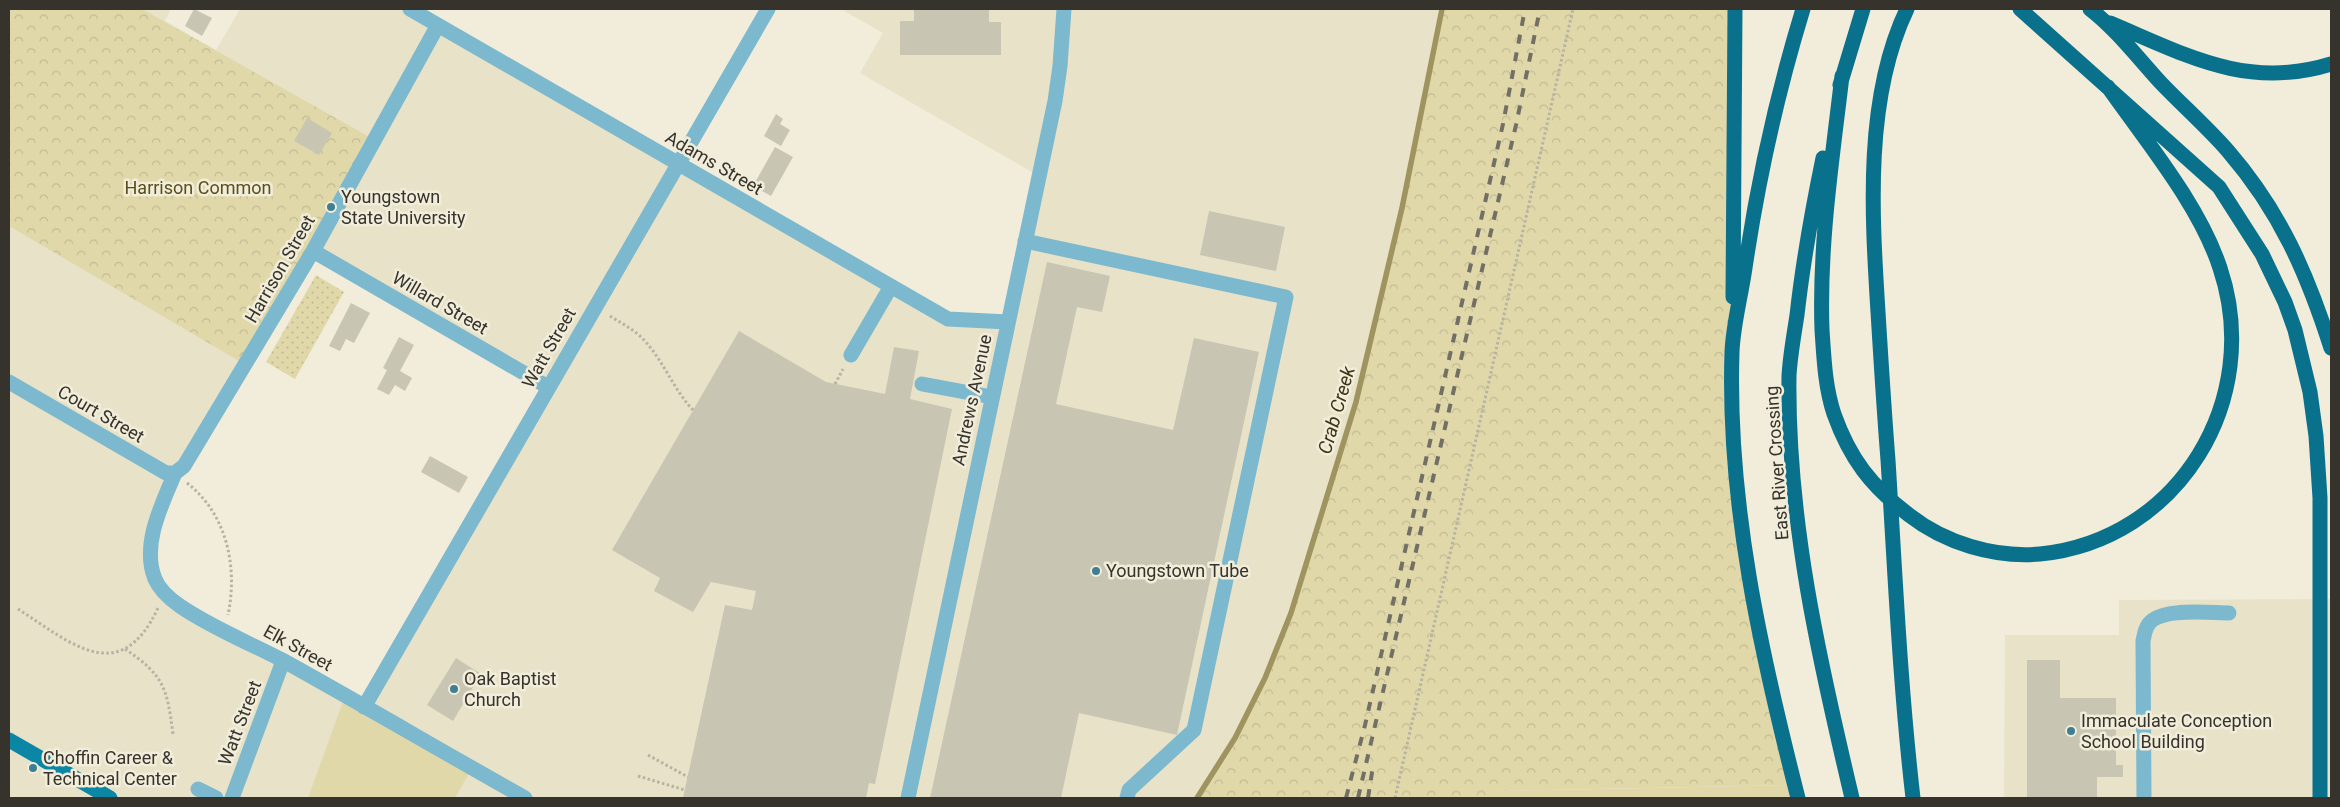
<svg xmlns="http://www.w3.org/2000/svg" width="2340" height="807" font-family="Roboto,sans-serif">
	<defs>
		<pattern id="forest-crowns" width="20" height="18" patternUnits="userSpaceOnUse" patternTransform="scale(1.25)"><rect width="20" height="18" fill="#e1d8aa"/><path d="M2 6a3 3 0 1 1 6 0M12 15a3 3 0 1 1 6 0" fill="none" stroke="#c2ba92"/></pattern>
		<pattern id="garden-dots" width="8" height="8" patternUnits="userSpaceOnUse" patternTransform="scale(1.25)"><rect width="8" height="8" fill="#e1d8aa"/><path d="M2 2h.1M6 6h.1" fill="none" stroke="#c2ba92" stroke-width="1.8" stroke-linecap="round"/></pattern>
	</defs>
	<rect width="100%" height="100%" fill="#f1edda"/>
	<path fill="#e7e2c8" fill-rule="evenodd" d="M9,9h162l-6,12 51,29 24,-41h167l541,310 60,3 31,-146 -179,-103 23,-40 -42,-24h601l-40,199 -46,194 -65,211 -33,88 -61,97h-1188zM313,251l235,136 -184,319 -200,-112 -12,-47 6,-34z
		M2331,599v199h-327l1,-163h114v-35z"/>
	<path fill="#e1d8aa" d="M345,696l127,72 -17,30h-147z
		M1794,785l4,13h-304v-7z"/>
	<path fill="url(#forest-crowns)" d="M9,9h133l233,131 -129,225 -237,-139z
		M1442,9h293l4,495 55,281 -299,6 -1,7h-297l38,-60 30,-60 26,-65 65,-211 46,-194z"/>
	<path fill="url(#garden-dots)" d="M316,275l28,17 -49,87 -29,-17z"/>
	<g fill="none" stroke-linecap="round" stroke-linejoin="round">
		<path stroke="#9f945f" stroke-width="5.5" d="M1197,798l38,-60 30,-60 26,-65 65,-211 46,-194 40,-199"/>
	</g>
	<path fill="#c9c5b3" d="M194,9l18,9 -10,18 -17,-10z
		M914,9h75v13h12v33h-101v-34h14z
		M776,114l7,5 -3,5 10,6 -9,16 -17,-10z
		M307,118l25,15 -13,22 -25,-14z
		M775,147l18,10 -22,39 -18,-10z
		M1209,211l76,16 -9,44 -76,-16z
		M1047,262l63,14 -8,36 -25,-5 -21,97 117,26 21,-92 65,14 -82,383 -98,-22 -18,85h-131z
		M351,303l19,10 -16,30 -8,-4 -6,12 -11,-5z
		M739,331l87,51 59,12 9,-47 25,4 -9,48 42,10 -77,375 -6,-1 -3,15h-183l42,-193 27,5 4,-19 -45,-9 -18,30 -39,-21 6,-13 -48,-28z
		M399,337l15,8 -14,26 12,7 -7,13 -10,-6 -6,10 -12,-6 10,-19 -4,-2z
		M430,456l38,21 -9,16 -38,-21z
		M456,658l25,16 -28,47 -26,-16z
		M2027,660h33v38h56v67h7v12h-26v21h-70z"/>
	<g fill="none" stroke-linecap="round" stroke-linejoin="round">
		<path stroke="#b6b3a3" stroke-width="3" stroke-dasharray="2.5 2.5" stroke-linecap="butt" d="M610,316c11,7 23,13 32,22 21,21 31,51 51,72
			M835,384l8,-15
			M187,483c40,31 51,84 41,132
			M18,609c53,34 102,80 140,-1
			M125,649c40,27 42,40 48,85
			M648,755l40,22
			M638,776l47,14
			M1395,798l178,-789"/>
		<path stroke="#7cb8ce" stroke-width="15" d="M410,9l538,310 60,3
			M1025,241l261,56 -92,433 -65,60 -2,8
			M313,251l235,136
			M851,355l39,-67
			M9,382l157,91h9
			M922,384l70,13
			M175,473c-13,31 -34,72 -20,106 5,12 15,20 25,27 32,22 70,37 104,55 81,45 161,92 241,137
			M175,473l9,-7 129,-215 125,-226
			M364,707l404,-698
			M198,789l18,9
			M232,798l51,-137
			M908,798l147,-697 5,-35 4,-57
			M2144,798l-1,-157c1,-5 2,-12 5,-16 11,-18 61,-12 81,-12"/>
		<path stroke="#0c86a5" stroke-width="15" d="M9,740l101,58"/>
		<path stroke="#0a718c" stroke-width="15" d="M1907,9c-43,90 -35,206 -29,303 3,49 6,98 10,148 7,112 12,226 25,338
			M2020,9l199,178 43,67 23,48 10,28 15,62 6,44 4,62v300
			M2090,9c27,21 48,49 71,74 22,23 46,44 67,68 52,60 79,122 103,197
			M2110,23c76,32 137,67 221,41
			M1842,76c-10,85 -23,168 -20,254 2,29 3,57 12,84 16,45 37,72 75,101 36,28 85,43 131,39 139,-14 224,-155 180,-286 -20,-62 -74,-127 -112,-181
			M1840,85l23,-76
			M1823,158c-11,53 -20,104 -26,157 -3,20 -7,41 -8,61 -2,143 30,283 63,422
			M1733,297l2,-288
			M1798,798c-37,-145 -71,-295 -66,-446 1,-27 9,-56 13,-84 13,-88 32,-174 58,-259"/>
		<path stroke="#727065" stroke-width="4" stroke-dasharray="9 9" stroke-linecap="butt" d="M1346,798l19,-73 138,-601 22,-115
			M1358,798l158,-673 24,-116
			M1368,798l5,-32"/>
	</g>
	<g fill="#3f7e93" stroke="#f1edda" stroke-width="2">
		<circle cx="331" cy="207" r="5"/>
		<circle cx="1096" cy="571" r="5"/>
		<circle cx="454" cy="689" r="5"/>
		<circle cx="2071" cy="731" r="5"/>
		<circle cx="33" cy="768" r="5"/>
	</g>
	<g text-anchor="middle" stroke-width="5" stroke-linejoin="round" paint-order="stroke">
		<g font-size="18" fill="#35332c" stroke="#f1edda">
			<text transform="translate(714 163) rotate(30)" y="6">Adams Street</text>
			<text transform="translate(280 269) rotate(-60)" y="6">Harrison Street</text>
			<text transform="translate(440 303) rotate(30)" y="6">Willard Street</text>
			<text transform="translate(549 348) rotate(-60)" y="6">Watt Street</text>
			<text transform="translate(972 400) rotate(-78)" y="6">Andrews Avenue</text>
			<text transform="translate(101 414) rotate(30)" y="6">Court Street</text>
			<text transform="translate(1777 463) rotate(-94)" y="6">East River Crossing</text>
			<text transform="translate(298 648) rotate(29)" y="6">Elk Street</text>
			<text transform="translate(240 723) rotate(-69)" y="6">Watt Street</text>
		</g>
		<g font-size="18" fill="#5a4f18" stroke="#f1edda">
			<text x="198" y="194">Harrison Common</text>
		</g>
		<g font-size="18" fill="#35332c" stroke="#f1edda" text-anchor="start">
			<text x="341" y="203">Youngstown<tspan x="341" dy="21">State University</tspan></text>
			<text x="1106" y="577">Youngstown Tube</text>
			<text x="464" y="685">Oak Baptist<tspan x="464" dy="21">Church</tspan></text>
			<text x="2081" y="727">Immaculate Conception<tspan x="2081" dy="21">School Building</tspan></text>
			<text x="43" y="764">Choffin Career &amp;<tspan x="43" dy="21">Technical Center</tspan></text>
		</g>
		<g font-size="19" font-style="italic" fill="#3d3616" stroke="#f1edda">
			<text transform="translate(1336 410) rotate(-74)" y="7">Crab Creek</text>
		</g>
	</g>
	<rect width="2340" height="807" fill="none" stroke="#35332c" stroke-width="20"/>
</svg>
